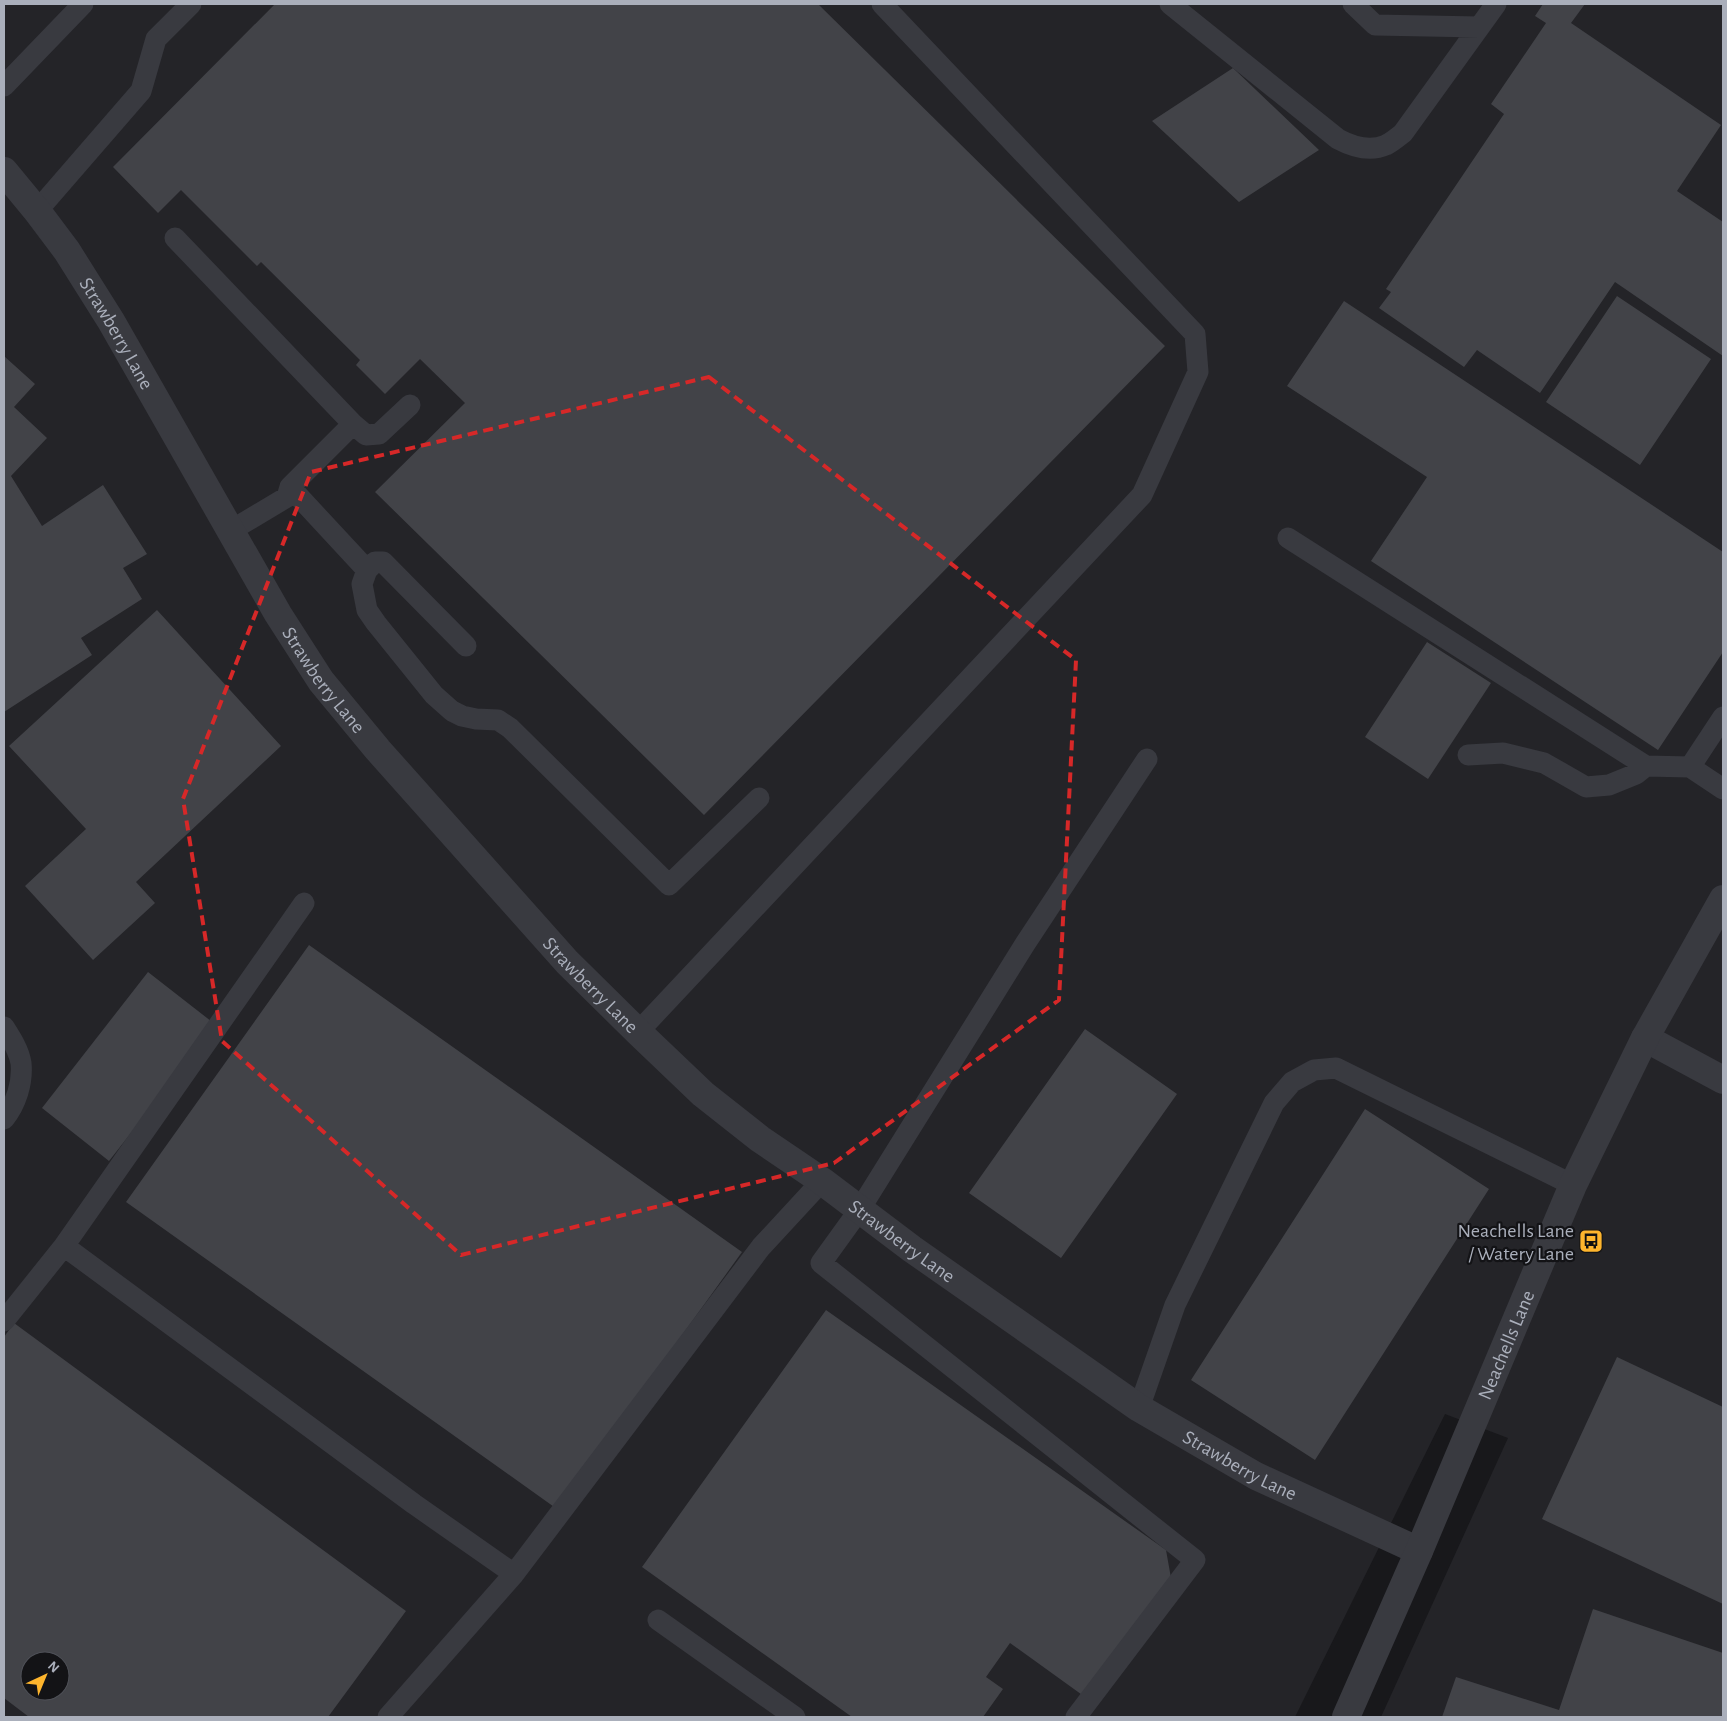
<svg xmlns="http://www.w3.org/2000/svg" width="1727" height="1721" font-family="'Alegreya Sans',sans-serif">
	<rect width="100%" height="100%" fill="#18181b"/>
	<path fill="#242428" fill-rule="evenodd" d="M4,4h1719v1713h-342l127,-279 -63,-24 -150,303h-1291zM30,1661h30v30h-30z"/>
	<path fill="#424348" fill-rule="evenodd" d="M275,4h543l347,342 -461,469 -329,-323 90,-89 -45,-44 -35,35 -29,-29 4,-5 -99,-98 -4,4 -76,-76 -23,23 -45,-46z
		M1543,4h42l-14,19 150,102 -44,66 46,31v134l-108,-74 -75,111 -63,-43 -13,17 -85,-59 12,-16 -5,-3 118,-175 -13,-10 55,-81 -11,-7z
		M1233,68l86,82 -80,52 -87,-81z
		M1617,296l94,63 -71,106 -94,-63z
		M1344,301l379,251v100l-65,98 -287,-189 56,-84 -140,-91z
		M4,356l31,28 -21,23 33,31 -36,38 31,50 61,-41 44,69 -24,14 19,31 -61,39 11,17 -88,57z
		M157,610l124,136 -145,136 19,21 -62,57 -68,-74 61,-57 -77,-83z
		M1427,642l64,41 -63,96 -63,-42z
		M309,945l433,307 -185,257 -431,-307z
		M148,972l68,53 -107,136 -67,-53z
		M1085,1029l92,65 -116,164 -92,-65z
		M1365,1109l124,80 -174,271 -124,-80z
		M826,1310l340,240 5,28 -86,119 -75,-54 -24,34 17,12 -20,28h-131l-210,-150z
		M14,1323l392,288 -78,106h-299l-25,-19v-361zM30,1661h30v30h-30z
		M1617,1357l106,50v197l-181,-85z
		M1593,1609l130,44v64h-281l14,-40 103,33z"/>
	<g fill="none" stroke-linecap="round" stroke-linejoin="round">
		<path stroke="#393a40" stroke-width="21" d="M1170,4l168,135c15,8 32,13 48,6 6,-3 12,-8 17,-12l93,-129
			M1353,4l22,21 104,2
			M4,86l79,-82
			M37,211l104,-120 15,-52 35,-35
			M175,238l178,186 -63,63 -3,10 -57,34
			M353,424l13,11 13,-1 31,-29
			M290,487l77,83 8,-8h8l83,84
			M1288,538l358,228
			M367,570l-5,14 5,26 9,13 58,72 18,16 10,5 14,3 22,1 12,8 159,157 90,-87
			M1723,717l-33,50 33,22
			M1468,755l35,-2 41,10 42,24 23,-2 27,-11 10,-8 44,1
			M304,903l-240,343 350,258 100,70
			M4,1027c7,11 15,23 17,36 2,20 -5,41 -17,56
			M638,1032l504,-537 56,-123 -3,-38 -313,-330
			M4,1321l60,-75
			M1139,1408l36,-103 99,-202 18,-21 22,-12 22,-2 237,117
			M658,1620l137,97
			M388,1717l126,-143 247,-327 61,-66
			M1076,1717l119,-157 -374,-297 39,-54 165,-265 122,-185"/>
		<g stroke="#393a40" stroke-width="28">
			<path id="s1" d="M4,171l33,40 30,40 44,70 167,293 43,67 57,69 189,212 71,70 65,62 57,45 62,42 90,68 227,159 117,68 163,75"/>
			<path d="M1645,1038l78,42"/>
		</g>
		<path stroke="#393a40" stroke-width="28" id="s2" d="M1346,1717l73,-166 154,-366 72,-147 78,-139"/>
	</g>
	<path fill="none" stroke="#d62828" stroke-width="4" stroke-dasharray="10 6" stroke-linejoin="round" d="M709,377l367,283 -17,340 -225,163 -373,92 -239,-214 -39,-242 128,-327z"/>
	<defs>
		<g id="bus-square" transform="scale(1.25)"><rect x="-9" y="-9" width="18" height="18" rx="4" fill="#feb52d" stroke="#131316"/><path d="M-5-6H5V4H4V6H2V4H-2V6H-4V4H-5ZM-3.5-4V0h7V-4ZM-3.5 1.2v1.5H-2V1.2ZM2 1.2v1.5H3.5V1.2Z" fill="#111"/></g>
	</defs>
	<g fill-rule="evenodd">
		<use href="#bus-square" x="1591" y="1241"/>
	</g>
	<g text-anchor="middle" stroke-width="4.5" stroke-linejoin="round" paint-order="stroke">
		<g font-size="20" fill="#aaafbb" stroke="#131316">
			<text dy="7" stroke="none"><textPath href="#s1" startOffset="198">Strawberry Lane</textPath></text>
			<text dy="7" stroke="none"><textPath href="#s1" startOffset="602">Strawberry Lane</textPath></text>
			<text dy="7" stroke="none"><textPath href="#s1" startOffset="1008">Strawberry Lane</textPath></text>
			<text dy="7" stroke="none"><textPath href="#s1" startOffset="1412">Strawberry Lane</textPath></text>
			<text dy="7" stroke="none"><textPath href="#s2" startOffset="405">Neachells Lane</textPath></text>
			<text dy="7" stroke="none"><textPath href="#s1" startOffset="1818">Strawberry Lane</textPath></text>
		</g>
		<g font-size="20" fill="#aaafbb" stroke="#131316" text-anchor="end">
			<text x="1574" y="1237">Neachells Lane<tspan x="1574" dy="23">/ Watery Lane</tspan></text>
		</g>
	</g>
	<rect width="1727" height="1721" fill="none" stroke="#aaafbb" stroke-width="10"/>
	<g transform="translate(45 1676) rotate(44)"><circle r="24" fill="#131316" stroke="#4f5158"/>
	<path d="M0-4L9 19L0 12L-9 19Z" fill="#feb52d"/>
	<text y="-8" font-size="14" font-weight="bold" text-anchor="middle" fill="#aaafbb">N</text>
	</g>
</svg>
